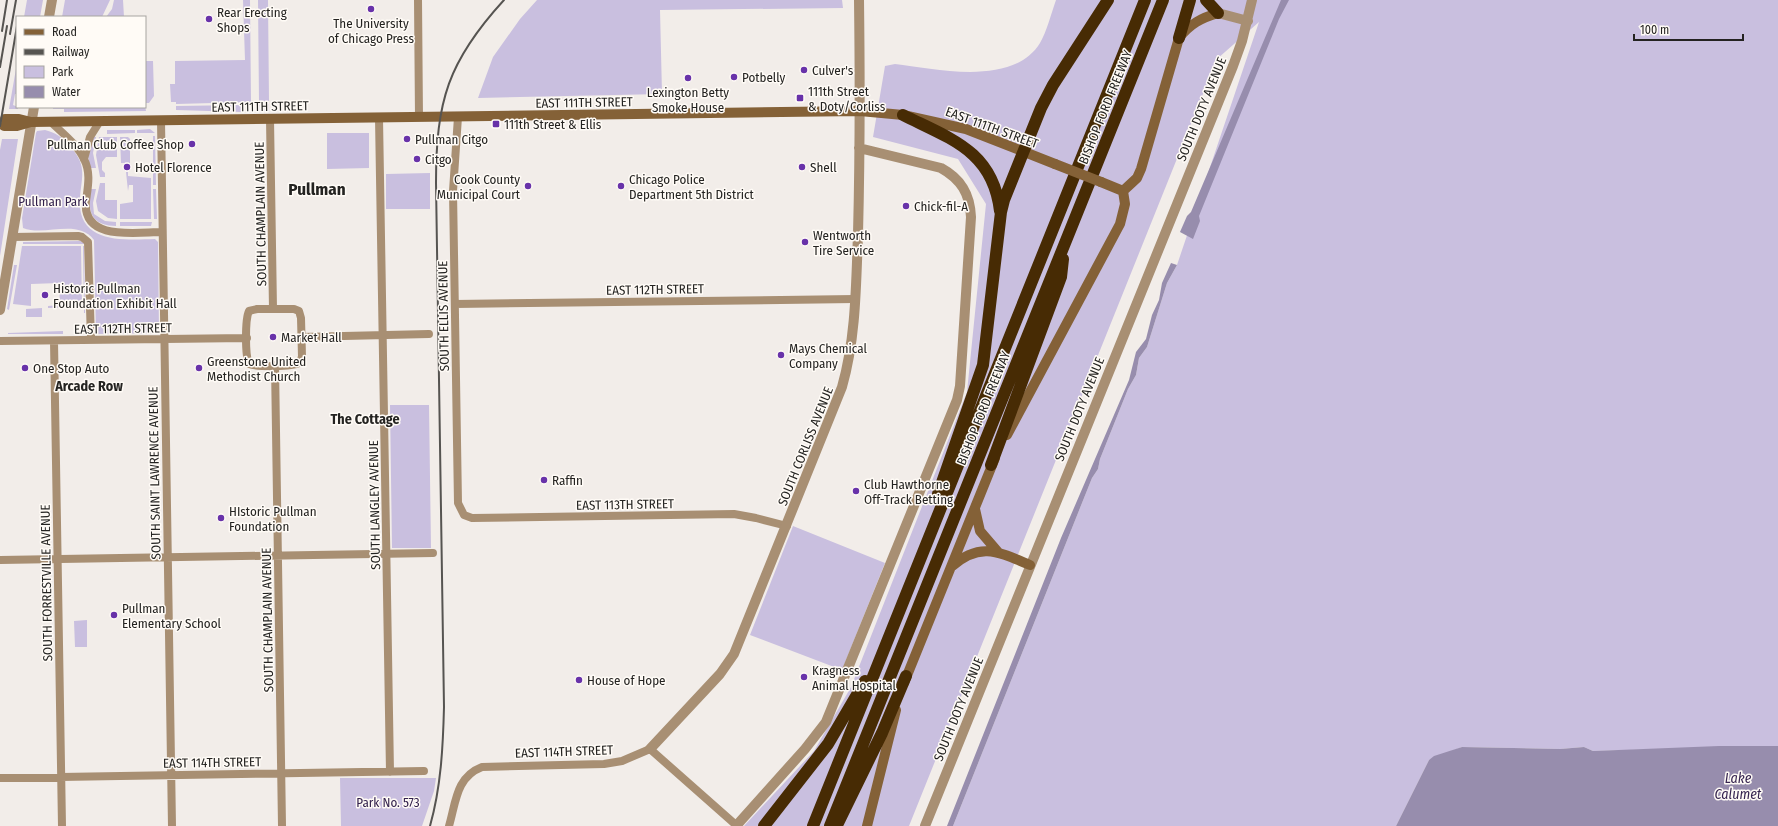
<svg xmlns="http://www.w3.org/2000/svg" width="1778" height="826" font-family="'Fira Sans Condensed',sans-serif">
	<rect width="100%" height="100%" fill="#f2ede9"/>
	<path fill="#c9bfdf" d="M27,0h16l-3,17h-16z
		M65,0h45l-8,17h-40z
		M114,0h9l1,17h-18l6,-8z
		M243,0h7l1,102 -75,2v-2h-5l-1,-18h5v-23l70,-1z
		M258,0h10l1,101 -10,1z
		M537,0h305l1,8 -183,2 2,84 -184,4 15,-41 27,-38z
		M1056,0h722v746l-185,5 -9,-4 -24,2 -98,-2 -33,13 -33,66h-443l139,-348 6,-9 2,-10 28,-70 8,-14 3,-17 8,-11 20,-64 10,-18 82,-243 -42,37 -308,767h-165l70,-75 37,-64 116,-295 19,-188 -28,-45 -85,-22 12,-71 10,-2c41,5 118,23 145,-21 7,-12 11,-29 16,-43z
		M145,61h8l1,35 -5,7h-4z
		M17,63v31h-2l-2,11 5,2v2h-9z
		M269,104v7h-9l-1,-6z
		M242,105v7l-66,-2v-4z
		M145,106l1,5 -82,1v-3h-11v-2z
		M150,129l5,4h-18v-3z
		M45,130c9,2 19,8 25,16 17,20 12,28 10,51 -4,47 43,43 75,42l3,3 1,91 -63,1 -2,-94c-17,-22 -49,-3 -71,-12l-1,-10 14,-85 1,-2z
		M107,130h28v3l-28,1z
		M327,133h42v35l-42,1z
		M153,136h2l1,49h-3z
		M93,137h3l-3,16 3,15h-6l-2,-12z
		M99,137h18v20h-11l-4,5v8l3,3v4h-5l-4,-22z
		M120,137h8l2,2v24h-9z
		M2,139h16l-18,117v-106z
		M126,172h2v4l23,2v41h-31v-15l13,-2v-17h-4l-1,6z
		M430,173v36h-44v-35z
		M100,183h5v17h12v19l-9,-1 -10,-7 -2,-10z
		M91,189h5l-3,14 1,11 11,7 11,1v4c-27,-1 -28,-16 -25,-37z
		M153,189h3l1,30h-3z
		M120,222h32l-1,4h-31z
		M81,241l4,3h-62v-2z
		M22,246h59l1,61 -34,1v-2l12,-1 -1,-22 -28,1v22l-18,-2z
		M83,246h1l1,67h-1z
		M14,265h3l-8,45 -2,-1z
		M42,308v9h-16v-8z
		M63,331v3h-55v-1z
		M390,405h39l2,143h-39z
		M793,526l92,37 -43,107 -92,-35z
		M87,620v27h-12l-1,-26z
		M340,778h96l-2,13 -12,35h-81z"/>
	<path fill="#978dad" d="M1281,0h8l-10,19 -80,197 1,5 -7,18 -13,-7 7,-16 4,-4z
		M1171,263l6,2 -10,18 -20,64 -8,11 -3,17 -8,14 -28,70 -2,10 -6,9 -139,348h-6l114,-288 68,-158 7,-28 10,-13 6,-24 7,-15 3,-17z
		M1719,746h59v80h-382l33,-66 5,-4 28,-9 98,2 24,-2 9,4z"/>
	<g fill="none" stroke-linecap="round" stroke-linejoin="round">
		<path stroke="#a88f73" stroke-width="8" d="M418,0l1,117
			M458,117l-5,74 5,312 6,12 8,3 262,-4 22,4 31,8
			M379,118l11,654
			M270,119l3,190
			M161,121l11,705
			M51,122c11,11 26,22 33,37 7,14 4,27 2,42 -4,41 51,31 76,31
			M84,159l6,-22 10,-16
			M12,237l66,-1 4,1 6,5 3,98
			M455,304l400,-5
			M257,309h37l5,2 2,7 1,39 -3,6c-7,4 -42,4 -50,1 -4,-8 -4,-45 0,-53z
			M301,337l128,-3
			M0,341l247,-3
			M54,341l8,485
			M275,365l7,461
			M0,560l433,-7
			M0,778l424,-7
			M449,826c7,-24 7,-49 33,-59l122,-3 18,-3 28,-12 86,76"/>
		<path stroke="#a88f73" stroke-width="10" d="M1218,13l30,8
			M49,17l3,-17
			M0,310l34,-203
			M650,749l70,-75 14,-20 108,-267c14,-49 14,-102 16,-153 2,-78 2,-156 1,-234
			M736,826l69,-77 21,-27 131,-322 3,-14 11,-169c-1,-23 -10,-38 -30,-49l-82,-20
			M925,826l308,-760 9,-25 10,-41"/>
		<path stroke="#846137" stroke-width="10" d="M5,119h14l12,3
			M4,126h13l14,-4 829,-11 43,4 63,14 89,35
			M1101,182l22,9
			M1123,191l14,-13 4,-9 38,-131c11,-14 22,-20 39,-25
			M1007,435l113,-211 5,-20 -2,-13
			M975,509l5,22 18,21
			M951,567c29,-26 48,-15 79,-2
			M904,683l91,-225
			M867,826l29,-116"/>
		<path stroke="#472b04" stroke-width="12" d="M1206,0l12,13
			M1179,38l11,-38
			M903,115c48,24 90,36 97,96
			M991,465l70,-188 2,-18
			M938,494l45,-129 18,-153 3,-12 37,-92 12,-23 55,-85
			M838,823l44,-90 24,-57
			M764,826l64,-82 37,-63
			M813,826l332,-826
			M830,826l333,-826"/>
		<path stroke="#565451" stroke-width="2" d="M2,31l5,-31
			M10,34l6,-34
			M0,67l7,-41
			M0,126l17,-100
			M430,826c11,-39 13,-79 14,-119l-8,-524c0,-82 12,-122 68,-183"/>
		<path stroke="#846137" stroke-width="10" d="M1055,164l46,18"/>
	</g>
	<g fill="#6832a9" stroke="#fffbf6" stroke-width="1.5">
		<circle cx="371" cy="9" r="4"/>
		<circle cx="209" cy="19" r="4"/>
		<circle cx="804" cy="70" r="4"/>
		<circle cx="734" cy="77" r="4"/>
		<circle cx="688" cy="78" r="4"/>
		<rect x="796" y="94" width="8" height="8" rx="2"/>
		<rect x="492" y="120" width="8" height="8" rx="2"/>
		<circle cx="407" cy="139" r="4"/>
		<circle cx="192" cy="144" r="4"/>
		<circle cx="417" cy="159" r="4"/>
		<circle cx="127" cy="167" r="4"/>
		<circle cx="802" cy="167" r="4"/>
		<circle cx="528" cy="186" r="4"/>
		<circle cx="621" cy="186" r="4"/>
		<circle cx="906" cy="206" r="4"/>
		<circle cx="805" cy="242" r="4"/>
		<circle cx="45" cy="295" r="4"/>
		<circle cx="273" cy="337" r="4"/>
		<circle cx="781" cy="355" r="4"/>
		<circle cx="25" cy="368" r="4"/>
		<circle cx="199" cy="368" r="4"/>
		<circle cx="544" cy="480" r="4"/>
		<circle cx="856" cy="491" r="4"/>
		<circle cx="221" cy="518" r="4"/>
		<circle cx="114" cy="615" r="4"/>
		<circle cx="804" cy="677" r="4"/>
		<circle cx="579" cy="680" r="4"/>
	</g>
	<g text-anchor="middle" stroke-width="3" stroke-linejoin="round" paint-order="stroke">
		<g font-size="13" fill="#242321" stroke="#fffbf6" text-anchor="start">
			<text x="217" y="17">Rear Erecting<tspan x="217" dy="15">Shops</tspan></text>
			<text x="371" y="28" text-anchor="middle">The University<tspan x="371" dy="15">of Chicago Press</tspan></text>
			<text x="812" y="75">Culver's</text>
			<text x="742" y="82">Potbelly</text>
			<text x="808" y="96">111th Street<tspan x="808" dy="15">&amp; Doty/Corliss</tspan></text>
			<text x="688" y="97" text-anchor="middle">Lexington Betty<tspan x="688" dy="15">Smoke House</tspan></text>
			<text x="504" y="129">111th Street &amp; Ellis</text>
			<text x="415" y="144">Pullman Citgo</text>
			<text x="184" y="149" text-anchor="end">Pullman Club Coffee Shop</text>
			<text x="425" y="164">Citgo</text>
			<text x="135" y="172">Hotel Florence</text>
			<text x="810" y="172">Shell</text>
			<text x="520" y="184" text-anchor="end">Cook County<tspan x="520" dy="15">Municipal Court</tspan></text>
			<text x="629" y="184">Chicago Police<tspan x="629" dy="15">Department 5th District</tspan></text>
			<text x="914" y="211">Chick-fil-A</text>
			<text x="813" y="240">Wentworth<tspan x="813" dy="15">Tire Service</tspan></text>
			<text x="53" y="293">Historic Pullman<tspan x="53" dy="15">Foundation Exhibit Hall</tspan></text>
			<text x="281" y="342">Market Hall</text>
			<text x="789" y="353">Mays Chemical<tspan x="789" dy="15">Company</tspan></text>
			<text x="207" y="366">Greenstone United<tspan x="207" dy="15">Methodist Church</tspan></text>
			<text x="33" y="373">One Stop Auto</text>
			<text x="552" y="485">Raffin</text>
			<text x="864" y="489">Club Hawthorne<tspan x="864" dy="15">Off-Track Betting</tspan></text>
			<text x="229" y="516">HIstoric Pullman<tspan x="229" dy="15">Foundation</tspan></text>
			<text x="122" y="613">Pullman<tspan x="122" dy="15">Elementary School</tspan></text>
			<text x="812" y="675">Kragness<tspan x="812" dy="15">Animal Hospital</tspan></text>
			<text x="587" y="685">House of Hope</text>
		</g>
		<g font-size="13" fill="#242321" stroke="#fffbf6">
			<text transform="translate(584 102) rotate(-1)" y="5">EAST 111TH STREET</text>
			<text transform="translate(260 106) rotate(-1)" y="5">EAST 111TH STREET</text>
			<text transform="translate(1105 107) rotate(-68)" y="5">BISHOP FORD FREEWAY</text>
			<text transform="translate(1201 109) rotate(-68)" y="5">SOUTH DOTY AVENUE</text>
			<text transform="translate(992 127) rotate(20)" y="5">EAST 111TH STREET</text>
			<text transform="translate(260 214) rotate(-91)" y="5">SOUTH CHAMPLAIN AVENUE</text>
			<text transform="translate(655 289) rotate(-1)" y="5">EAST 112TH STREET</text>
			<text transform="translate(443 316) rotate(-91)" y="5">SOUTH ELLIS AVENUE</text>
			<text transform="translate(123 328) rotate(-1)" y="5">EAST 112TH STREET</text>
			<text transform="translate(983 408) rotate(-68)" y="5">BISHOP FORD FREEWAY</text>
			<text transform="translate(1079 409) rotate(-68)" y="5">SOUTH DOTY AVENUE</text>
			<text transform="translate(805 446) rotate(-68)" y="5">SOUTH CORLISS AVENUE</text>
			<text transform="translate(154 473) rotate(-91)" y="5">SOUTH SAINT LAWRENCE AVENUE</text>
			<text transform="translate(625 504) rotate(-1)" y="5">EAST 113TH STREET</text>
			<text transform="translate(374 505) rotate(-91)" y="5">SOUTH LANGLEY AVENUE</text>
			<text transform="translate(46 583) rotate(-91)" y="5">SOUTH FORRESTVILLE AVENUE</text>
			<text transform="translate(267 620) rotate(-91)" y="5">SOUTH CHAMPLAIN AVENUE</text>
			<text transform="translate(958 709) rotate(-68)" y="5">SOUTH DOTY AVENUE</text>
			<text transform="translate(564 751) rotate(-2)" y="5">EAST 114TH STREET</text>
			<text transform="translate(212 762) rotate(-1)" y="5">EAST 114TH STREET</text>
		</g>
		<g font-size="13" fill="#32204c" stroke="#fffbf6">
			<text x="53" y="206">Pullman Park</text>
			<text x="388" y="807">Park No. 573</text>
		</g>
		<g font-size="14" font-weight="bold" fill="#242321" stroke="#fffbf6">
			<text x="89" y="391">Arcade Row</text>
			<text x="365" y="424">The Cottage</text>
		</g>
		<g font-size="14" font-style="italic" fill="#362450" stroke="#fffbf6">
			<text x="1738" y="783">Lake<tspan x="1738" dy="16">Calumet</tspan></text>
		</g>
		<g font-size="17" font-weight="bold" fill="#242321" stroke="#fffbf6">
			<text x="317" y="195">Pullman</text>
		</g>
	</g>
	<rect x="16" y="16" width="130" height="92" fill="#fffbf6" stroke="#a7a5a1"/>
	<rect x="24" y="29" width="20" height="6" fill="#846137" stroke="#a7a5a1"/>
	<text x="52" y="36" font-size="12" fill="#242321">Road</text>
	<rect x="24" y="49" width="20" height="6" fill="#565451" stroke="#a7a5a1"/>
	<text x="52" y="56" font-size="12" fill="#242321">Railway</text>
	<rect x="24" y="66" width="20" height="12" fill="#c9bfdf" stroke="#a7a5a1"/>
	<text x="52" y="76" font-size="12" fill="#242321">Park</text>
	<rect x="24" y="86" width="20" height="12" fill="#978dad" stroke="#a7a5a1"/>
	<text x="52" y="96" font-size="12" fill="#242321">Water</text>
	<path d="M1634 34v6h109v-6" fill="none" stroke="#242321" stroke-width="2"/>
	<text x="1640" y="34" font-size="12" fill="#242321" stroke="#fffbf6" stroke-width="3" paint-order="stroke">100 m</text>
</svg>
